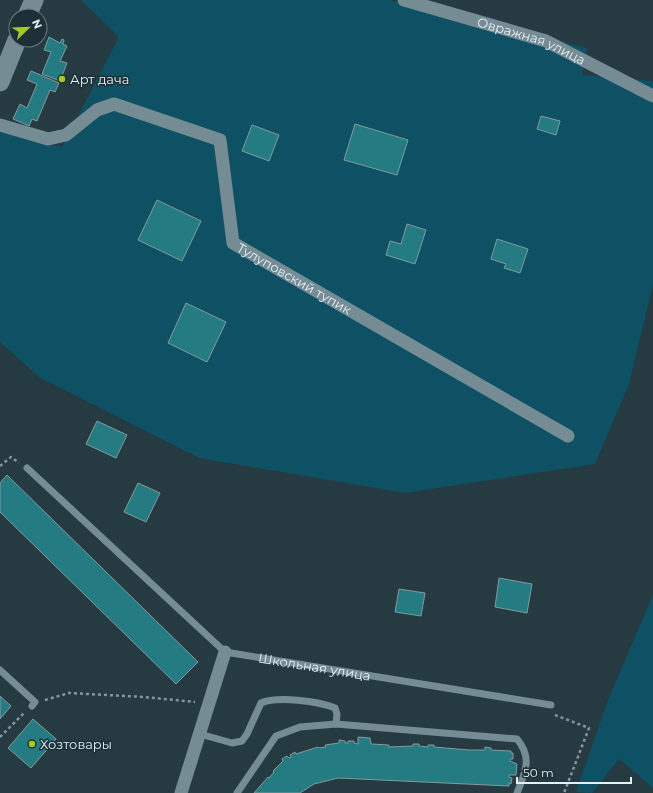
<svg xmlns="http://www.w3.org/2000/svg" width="653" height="793" font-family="Montserrat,sans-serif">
	<rect width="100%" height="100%" fill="#263a42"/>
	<path fill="#0e5064" d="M81,0h309l197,48 -5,27 71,6v204l-24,99 -34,80 -190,29 -206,-35 -160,-81 -39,-35v-211l62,16 57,-110z
		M653,595v193l-34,-29 -27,34 -16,-1 32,-92z"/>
	<path fill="#247b82" stroke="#829b9d" d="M49,37l11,6 2,-4 2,1 -1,4 4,2 -7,15 7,2 -7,18 -18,-7 9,-22 -7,-2z
		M31,71l28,12 -4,9 -5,-2 -13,31 -5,-2 -3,7 -16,-7 7,-15 7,4 10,-24 -10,-4z
		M541,116l19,5 -4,14 -19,-6z
		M355,124l53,16 -11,35 -53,-15z
		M252,125l27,10 -10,26 -27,-10z
		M157,200l44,21 -19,40 -44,-21z
		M407,224l19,6 -11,34 -29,-9 4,-14 11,3z
		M497,239l31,10 -8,24 -16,-5 2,-4 -15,-5z
		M186,303l40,19 -19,40 -39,-19z
		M97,421l30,14 -11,23 -30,-14z
		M7,475l191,187 -22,22 -176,-172v-29z
		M138,483l22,10 -14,29 -22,-10z
		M499,578l33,6 -5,29 -32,-6z
		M399,589l26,4 -4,23 -26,-4z
		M0,696l11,10 -11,13z
		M33,719l23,20 -25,29 -23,-20z
		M358,737l12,1 1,6 18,1v2l24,-1v-2h6v2l9,1v-2h6v2l35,3h16v-3l6,1v2l20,1v2h2v6h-3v2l7,3 -1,11h-7v2l3,1 -1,6 -2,-1v3l-171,-8 -24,6 -14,9h-46l14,-16 1,1 5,-6 -1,-1 10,-10 -1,-2 5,-3 2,2 2,-1 -1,-2 5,-3 1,2 22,-7 1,1 7,-1 -1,-2 14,-2v-3l6,1v2h3v-2h6v2l4,1z"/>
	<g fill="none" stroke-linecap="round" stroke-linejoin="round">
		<path stroke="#86969c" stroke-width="2.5" stroke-dasharray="3 3" stroke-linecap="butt" d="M0,466l11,-9 8,6
			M45,700l24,-7 75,4 51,5
			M555,715l34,13 -25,65
			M0,737l24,-24"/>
		<g stroke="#768c94" stroke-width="7">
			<path id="s1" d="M27,468l198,184 326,53"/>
			<path d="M0,670l35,32 -3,4"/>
			<path d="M200,734l32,9 10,-2 5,-7 14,-31c16,-7 57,-2 74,5l2,6 -1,10"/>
			<path d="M237,793l39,-57 24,-9 36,-3 181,15c16,19 8,34 0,54"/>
		</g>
		<g stroke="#768c94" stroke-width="13">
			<path id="s2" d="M404,0l142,41 107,55"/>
			<path id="s3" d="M0,125l48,14 18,-4 31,-25 17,-6 106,36 13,103 335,193"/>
			<path d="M181,793l44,-141"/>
		</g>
		<path stroke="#768c94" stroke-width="19" d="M27,16l7,-16
			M0,82l17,-42"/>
	</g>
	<g fill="#a5c823" stroke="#1d3037" stroke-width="1.5">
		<circle cx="62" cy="79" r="4"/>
		<circle cx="32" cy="744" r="4"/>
	</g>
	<g text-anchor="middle" stroke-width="3" stroke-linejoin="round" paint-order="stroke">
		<g font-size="13" fill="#e5f1f6" stroke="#1d3037">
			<text dy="5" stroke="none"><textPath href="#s2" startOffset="134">Овражная улица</textPath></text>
			<text dy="5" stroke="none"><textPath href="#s3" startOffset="413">Тулуповский тупик</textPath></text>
			<text dy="5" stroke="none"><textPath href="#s1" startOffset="361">Школьная улица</textPath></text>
		</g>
		<g font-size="13" fill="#e5f1f6" stroke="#1d3037" text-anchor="start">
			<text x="70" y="84">Арт дача</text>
			<text x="40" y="749">Хозтовары</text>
		</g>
	</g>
	<g transform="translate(28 28) rotate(67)"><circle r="19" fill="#1d3037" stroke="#6d7d83"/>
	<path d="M0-3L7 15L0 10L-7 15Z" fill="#a5c823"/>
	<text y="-6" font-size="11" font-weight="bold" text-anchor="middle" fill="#e5f1f6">N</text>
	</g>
	<path d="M517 777v6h114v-6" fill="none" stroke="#e5f1f6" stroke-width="2"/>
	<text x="523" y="777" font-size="12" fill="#e5f1f6" stroke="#1d3037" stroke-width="3" paint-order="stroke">50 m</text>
</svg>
